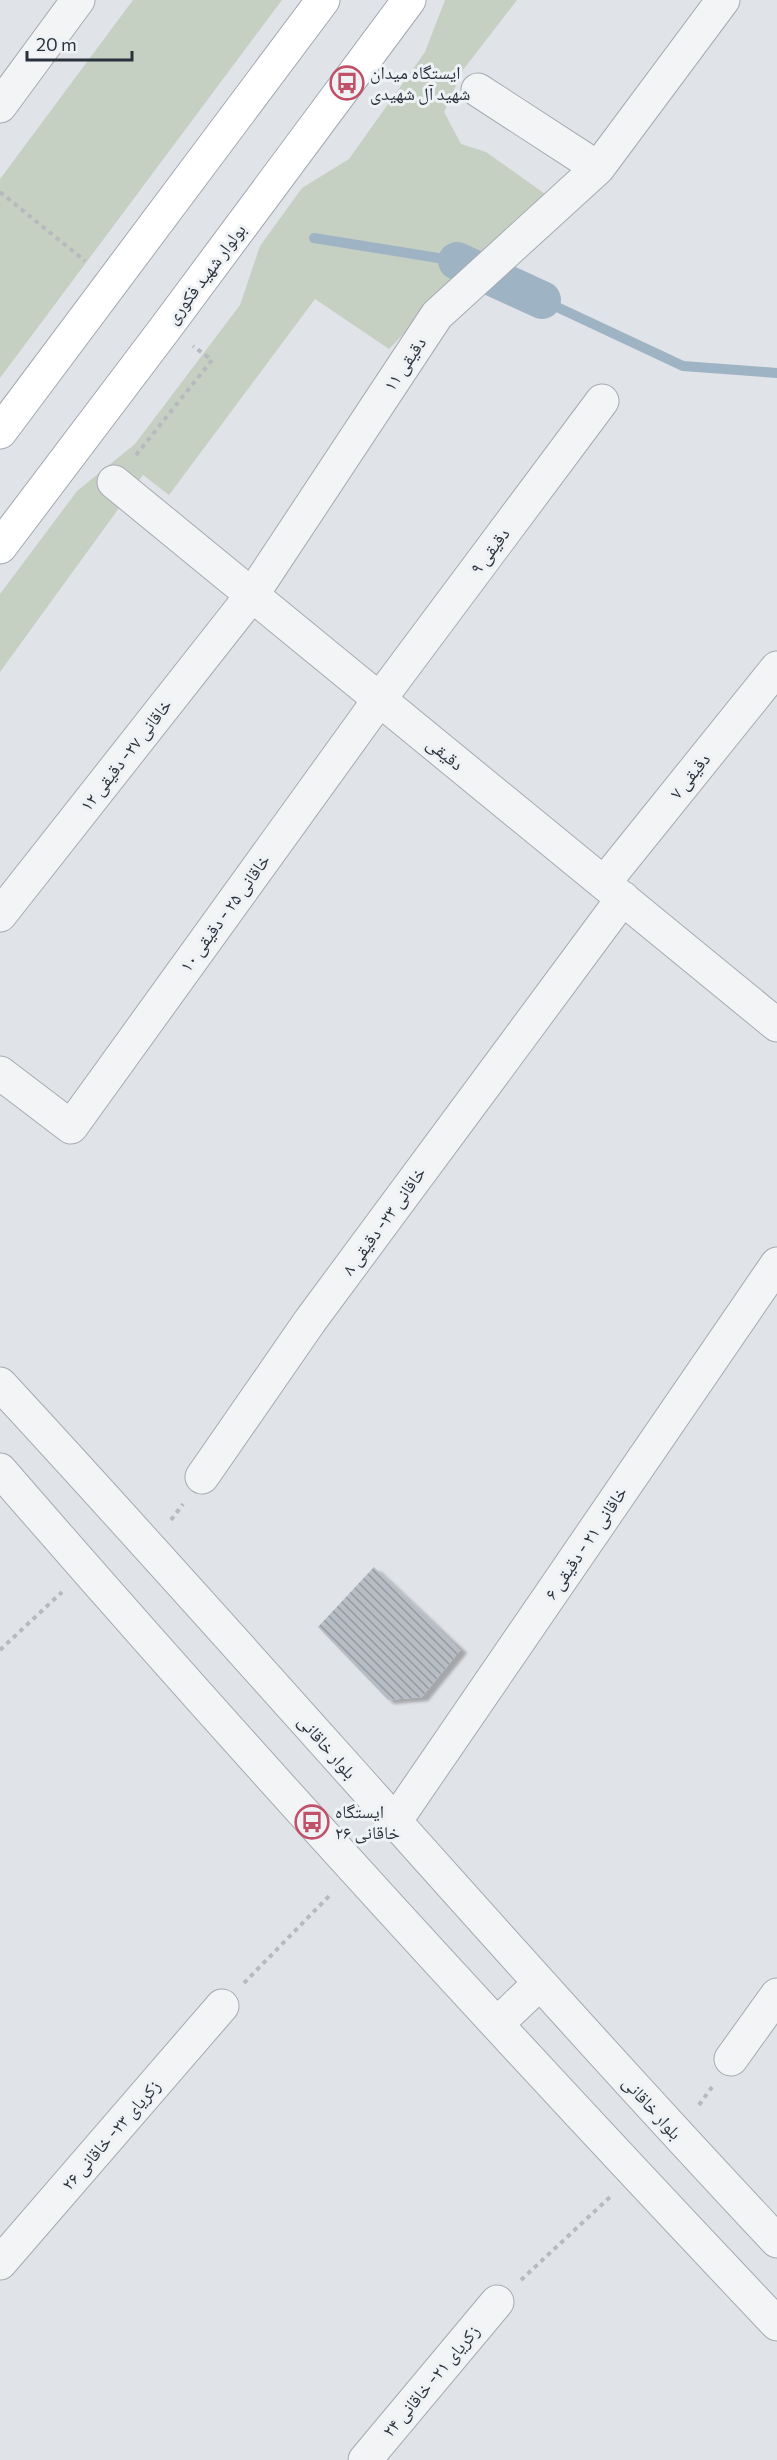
<svg xmlns="http://www.w3.org/2000/svg" width="777" height="2460" font-family="Commissioner,'Noto Naskh Arabic',sans-serif">
	<defs>
		<pattern id="building-back-hatch" width="6" height="6" patternUnits="userSpaceOnUse" patternTransform="scale(1.5)"><rect width="6" height="6" fill="#b7bdc4"/><path d="M-1 5l2 2M0 0l6 6M5-1l2 2" fill="none" stroke="#959aa0"/></pattern>
		<filter id="shadow"><feDropShadow dx="6" dy="4" stdDeviation="1.5" flood-color="#0004"/></filter>
	</defs>
	<rect width="100%" height="100%" fill="#e0e3e7"/>
	<path fill="#c6d0c2" d="M133,0h149l-282,378v-199z
		M445,0h72l-54,70 -19,42 17,32 25,8 69,49 -77,55 -89,93 -74,-50 -146,196 -26,-20 -143,197v-78l77,-103 58,-47 105,-139 20,-59 42,-58 47,-29 76,-107z"/>
	<g fill="none" stroke-linecap="round" stroke-linejoin="round">
		<path stroke="#9eb3c4" stroke-width="10" d="M314,238l143,23
			M542,300l141,66 94,7"/>
		<path stroke="#9eb3c4" stroke-width="38" d="M457,261l85,39"/>
	</g>
	<path fill="url(#building-back-hatch)" filter="url(#shadow)" d="M374,1567l87,82 -39,48 -34,3 -70,-73z"/>
	<g fill="none" stroke-linecap="round" stroke-linejoin="round">
		<g stroke="#a6aab1" stroke-width="35">
			<path id="minor" d="M478,90l120,78
				M0,106l78,-106
				M114,482l663,543
				M604,883l173,-215
				M0,915l252,-320 185,-280 161,-147 125,-168
				M0,1073l71,54 308,-427 223,-299
				M0,1384c262,283 513,576 777,857
				M0,1470c252,291 512,574 777,854
				M202,1477l108,-156 313,-423
				M394,1823l383,-559
				M497,2024l43,-41
				M731,2059l46,-64
				M0,2263l222,-257
				M365,2460l132,-158"/>
		</g>
		<g stroke="#a0a8b2" stroke-width="35">
			<path id="major" d="M0,432l323,-432
				M0,547l167,-221 242,-326"/>
		</g>
		<path stroke="#b6babe" stroke-width="4" stroke-dasharray="4.5 4.5" stroke-linecap="butt" d="M0,192l85,69
			M136,455l76,-95 -19,-14
			M171,1520l12,-16
			M0,1650l62,-58
			M244,1983l87,-89
			M699,2105l13,-18
			M521,2280l89,-83"/>
		<use href="#minor" stroke="#f2f4f6" stroke-width="33"/>
		<use href="#major" stroke="#fff" stroke-width="33"/>
	</g>
	<defs>
		<g id="bus-ring" transform="scale(1.725)"><circle r="9.5" fill="#eff2f5" stroke="#c05168" stroke-width="1.5"/><path d="M-5-6H5V4H4V6H2V4H-2V6H-4V4H-5ZM-3.5-4V0h7V-4ZM-3.5 1.2v1.5H-2V1.2ZM2 1.2v1.5H3.5V1.2Z" fill="#c05168"/></g>
	</defs>
	<g fill-rule="evenodd">
		<use href="#bus-ring" x="347" y="83"/>
		<use href="#bus-ring" x="312" y="1822"/>
	</g>
	<g text-anchor="middle" stroke-width="6" stroke-linejoin="round" paint-order="stroke">
		<g font-size="18" fill="#2a323d" stroke="#eff2f5" text-anchor="start">
			<text x="370" y="79">ایستگاه میدان<tspan x="370" dy="21">شهید آل شهیدی</tspan></text>
			<text x="335" y="1818">ایستگاه<tspan x="335" dy="21">خاقانی ٢۶</tspan></text>
		</g>
		<g font-size="18" fill="#2a323d" stroke="#eff2f5">
			<text transform="translate(206 274) rotate(-53)" y="6">بولوار شهید فکوری</text>
			<text transform="translate(405 364) rotate(-56)" y="6">دقیقی ۱۱</text>
			<text transform="translate(490 551) rotate(-53)" y="6">دقیقی ۹</text>
			<text transform="translate(445 754) rotate(39)" y="6">دقیقی</text>
			<text transform="translate(126 755) rotate(-52)" y="6">خاقانی ۲۷- دقیقی ۱۲</text>
			<text transform="translate(690 776) rotate(-51)" y="6">دقیقی ۷</text>
			<text transform="translate(225 913) rotate(-54)" y="6">خاقانی ۲۵ - دقیقی ۱۰</text>
			<text transform="translate(384 1221) rotate(-54)" y="6">خاقانی ۲۳- دقیقی ۸</text>
			<text transform="translate(586 1543) rotate(-56)" y="6">خاقانی ۲۱ - دقیقی ۶</text>
			<text transform="translate(327 1747) rotate(49)" y="6">بلوار خاقانی</text>
			<text transform="translate(652 2108) rotate(48)" y="6">بلوار خاقانی</text>
			<text transform="translate(111 2135) rotate(-49)" y="6">زکریای ۲۳- خاقانی ۲۶</text>
			<text transform="translate(431 2381) rotate(-50)" y="6">زکریای ۲۱- خاقانی ۲۴</text>
		</g>
	</g>
	<path d="M27 51v9h105v-9" fill="none" stroke="#2a323d" stroke-width="3"/>
	<text x="36" y="51" font-size="18" fill="#2a323d" stroke="#eff2f5" stroke-width="4.5" paint-order="stroke">20 m</text>
</svg>
